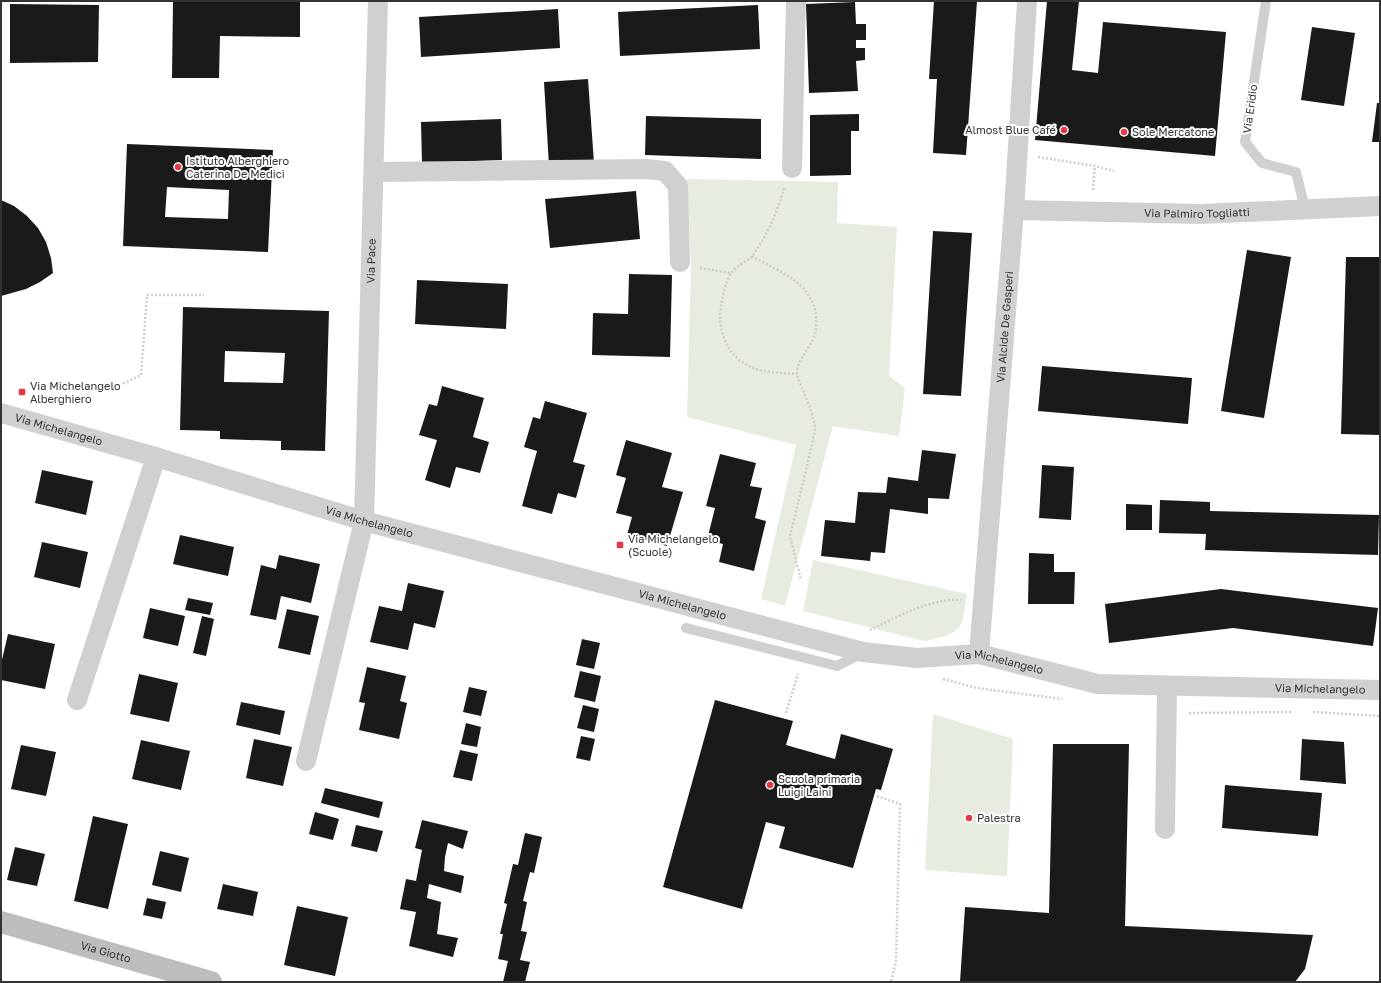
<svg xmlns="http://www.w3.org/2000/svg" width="1381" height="983" font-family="'Golos Text',sans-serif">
	<rect width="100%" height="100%" fill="#fff"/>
	<path fill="#e6ecdf" d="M687,179l151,3 -1,41 60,4 -8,149 16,12 -6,48 -66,-10 -48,180 -24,-7 35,-154 -109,-28 4,-151z
		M813,560l154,34c-2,9 -2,20 -5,28 -5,14 -26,16 -38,19l-121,-30z
		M933,714l80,25 -6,137 -82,-6z"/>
	<path fill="#1a1a1a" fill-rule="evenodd" d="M173,1h127v36l-80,-1 -1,42h-47z
		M934,1h43l-11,154 -33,-2 4,-74h-8z
		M1047,1h32l-7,69 26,3 5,-51 123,10 -11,124 -180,-16z
		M855,2l1,22h10v16h-10v8h9v12l-9,1 2,30 -49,2 -3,-89z
		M10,4l89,1 -1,57 -88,1z
		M758,5l2,44 -140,7 -2,-44z
		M558,9l2,39 -139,9 -2,-40z
		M1312,27l43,6 -11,73 -43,-6z
		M588,79l6,84 -45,3 -5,-84z
		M1377,103h3v39h-8z
		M859,114v17h-8v44l-41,1v-61z
		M646,116l115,3v40l-116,-4z
		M501,119l1,41 -80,3 -1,-41z
		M127,144l146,6 -5,102 -145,-6zM167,187l62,3 -1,29 -63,-2z
		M636,191l4,48 -90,9 -5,-49z
		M1,200l13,6 13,10 11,12 8,14 5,16 2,15 -13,9 -14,7 -25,7z
		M933,231l39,2 -11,163 -38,-2z
		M1247,250l44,7 -27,161 -43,-7z
		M1346,257h34v178l-39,-1z
		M629,274l43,1 -2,82 -78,-2 1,-42 35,1z
		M417,280l91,4 -2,45 -91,-5z
		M183,307l146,4 -4,140 -44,-1v-9l-61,-2v-8l-40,-1zM225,351l60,2 -2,30 -59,-1z
		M1042,366l150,12 -4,46 -150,-13z
		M442,386l42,12 -11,39 16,5 -9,31 -24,-6 -6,21 -25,-8 12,-40 -18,-5 10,-31 8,2z
		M545,401l42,12 -14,49 12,3 -9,33 -18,-5 -6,21 -30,-8 15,-55 -13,-4 9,-30 7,2z
		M626,440l46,13 -10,34 21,5 -16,54 -40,-11 5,-18 -16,-4 10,-35 -10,-3z
		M922,450l34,4 -7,45 -21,-1v16l-38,-5 -5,44 -14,-1 -1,9 -49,-5 4,-36 30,3 3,-31 28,1 2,-16 30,4z
		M720,454l36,9 -6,23 12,2 -7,30 11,3 -12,50 -35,-9 4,-18 -16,-4 8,-32 -9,-2z
		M1042,465l32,2 -3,53 -32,-2z
		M42,470l51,11 -7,34 -51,-12z
		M1160,500l50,2v9l169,4 -1,40 -173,-5 1,-16 -47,-1z
		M1126,504l26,1v25h-26z
		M180,535l54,12 -6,29 -55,-12z
		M42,542l46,10 -8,36 -46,-11z
		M1029,553l25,1v18h21l-1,32h-46z
		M279,555l41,9 -9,39 -30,-7 -5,24 -26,-5 11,-50 15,4z
		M408,583l36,8 -9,37 -21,-5 -6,27 -38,-8 9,-36 23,5z
		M1221,589l157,19 -5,38 -140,-18 -124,15 -4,-39z
		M188,598l25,5 -3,12 -25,-5z
		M150,608l35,8 -7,30 -35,-8z
		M287,609l32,7 -9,39 -32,-7z
		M202,616l12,3 -8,37 -13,-3z
		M8,634l47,10 -10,45 -44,-9v-16z
		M582,639l18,4 -6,26 -18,-4z
		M367,667l39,9 -6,25 7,2 -8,36 -40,-9 6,-27 -6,-1z
		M580,671l21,5 -6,26 -21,-5z
		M139,674l39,9 -9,39 -39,-8z
		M469,687l18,4 -6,25 -18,-4z
		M715,700l78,21 -7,24 49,14 6,-25 52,15 -12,41 -5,-1 -23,79 -74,-20 6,-21 -19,-5 -24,87 -79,-22z
		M241,702l44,9 -5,24 -44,-10z
		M583,705l16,4 -5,23 -17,-4z
		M466,723l15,4 -4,20 -16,-3z
		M581,736l14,3 -5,22 -14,-3z
		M254,739l38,8 -9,39 -37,-8z
		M1302,739l42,3 2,42 -46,-4z
		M141,740l49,11 -9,39 -49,-11z
		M1053,744h76l-4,182 188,9 -8,34 -10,13h-335l5,-75 84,6z
		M21,745l35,7 -10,44 -35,-7z
		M460,750l18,4 -6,27 -19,-4z
		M1225,785l97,8 -4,43 -96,-8z
		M325,788l58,14 -4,16 -58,-15z
		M315,812l24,7 -6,21 -24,-6z
		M93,816l35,8 -20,85 -34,-8z
		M422,820l46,11 -5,18 -15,-6 -3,14 -1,14 20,5 -3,17 -32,-9 -2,14 14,4 -4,32 21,4 -5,19 -44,-11 7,-34 -16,-3 6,-30 10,2 6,-31 -7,-2z
		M356,825l27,6 -6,21 -26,-6z
		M525,833l17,4 -8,36 -4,-1 -7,29 4,1 -6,29 6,1 -7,28 10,2 -5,20h-22l5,-21 -10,-2 5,-25h-3l7,-30 -3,-1 9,-39 5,1z
		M15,847l30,7 -8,32 -30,-6z
		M160,851l29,7 -8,34 -29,-7z
		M223,884l35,8 -5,24 -36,-7z
		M147,898l19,4 -4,17 -19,-4z
		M297,906l51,11 -13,59 -51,-11z"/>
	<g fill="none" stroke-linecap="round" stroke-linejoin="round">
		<path stroke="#cdcdcd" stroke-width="2.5" stroke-dasharray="2 2" stroke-linecap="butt" d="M1038,157l57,9 19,5
			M784,188c-6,23 -17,47 -31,67 -5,7 -16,10 -21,17 -7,9 -9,24 -11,35 -4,29 10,56 39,63 12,3 25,3 37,4
			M1093,190l2,-24
			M752,256c24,15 55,23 63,54 2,9 2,19 -1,27 -5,12 -17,24 -17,36 0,5 4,11 5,15 5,13 12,27 13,41 0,4 -2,8 -2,12l-23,95 11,44
			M700,268l31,5
			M116,387l25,-12 6,-80h57
			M870,630c28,-13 59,-32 91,-30
			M943,679l34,9 85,11
			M1313,712l67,4
			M786,713l12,-39
			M1189,713l103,-1
			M877,796l23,8 -4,157 -5,21"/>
		<path stroke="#d0d0d0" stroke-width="10" d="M1266,1l-21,141 17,21 34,9 9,37
			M686,628l151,38 25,-13"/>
		<g stroke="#d0d0d0" stroke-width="20">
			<path d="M792,168l4,-167"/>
			<path d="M374,172l273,-3 18,2 13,15 2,76"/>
			<path id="s1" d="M1014,210l187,4 179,-8"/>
			<path id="s2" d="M1,413l155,44 208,64 499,131 54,6 62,-4 119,30 282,6"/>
			<path id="s3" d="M979,654l35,-444 13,-209"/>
			<path d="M77,700l79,-243"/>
			<path id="s4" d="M306,761l58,-240 14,-520"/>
			<path d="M1165,829l2,-143"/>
		</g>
		<path stroke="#bdbdbd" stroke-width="22" id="s5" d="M1,922l210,60"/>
	</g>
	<g fill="#e63946" stroke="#fff" stroke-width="1.5">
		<circle cx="1064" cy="130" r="4"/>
		<circle cx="1124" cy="132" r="4"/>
		<circle cx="178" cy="167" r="4"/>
		<rect x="18" y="388" width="8" height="8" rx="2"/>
		<rect x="616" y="541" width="8" height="8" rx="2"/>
		<circle cx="770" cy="785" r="4"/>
		<circle cx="969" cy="818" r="4"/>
	</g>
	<g text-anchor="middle" stroke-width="4" stroke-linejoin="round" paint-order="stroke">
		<g font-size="11" fill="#333" stroke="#fff">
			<text transform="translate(1250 109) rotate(-82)" y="4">Via Eridio</text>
			<text dy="4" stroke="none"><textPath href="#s1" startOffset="183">Via Palmiro Togliatti</textPath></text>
			<text dy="4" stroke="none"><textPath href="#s4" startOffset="507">Via Pace</textPath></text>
			<text dy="4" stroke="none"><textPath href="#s3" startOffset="328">Via Alcide De Gasperi</textPath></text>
			<text dy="4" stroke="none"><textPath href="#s2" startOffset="60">Via Michelangelo</textPath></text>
			<text dy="4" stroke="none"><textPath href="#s2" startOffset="384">Via Michelangelo</textPath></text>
			<text dy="4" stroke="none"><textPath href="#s2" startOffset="708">Via Michelangelo</textPath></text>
			<text dy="4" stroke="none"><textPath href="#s2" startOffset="1032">Via Michelangelo</textPath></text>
			<text dy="4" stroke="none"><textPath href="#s2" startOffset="1356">Via Michelangelo</textPath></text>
			<text dy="4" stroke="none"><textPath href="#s5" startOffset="109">Via Giotto</textPath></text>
		</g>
		<g font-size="11" fill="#333" stroke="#fff" text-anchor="start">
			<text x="1056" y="134" text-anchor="end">Almost Blue Café</text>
			<text x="1132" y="136">Sole Mercatone</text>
			<text x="186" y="165">Istituto Alberghiero<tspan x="186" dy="13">Caterina De Medici</tspan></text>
			<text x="30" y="390">Via Michelangelo<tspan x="30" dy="13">Alberghiero</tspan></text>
			<text x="628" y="543">Via Michelangelo<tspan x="628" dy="13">(Scuole)</tspan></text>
			<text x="778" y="783">Scuola primaria<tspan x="778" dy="13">Luigi Laini</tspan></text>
			<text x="977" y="822">Palestra</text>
		</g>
	</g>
	<rect width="1381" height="983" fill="none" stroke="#333333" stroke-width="4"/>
</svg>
